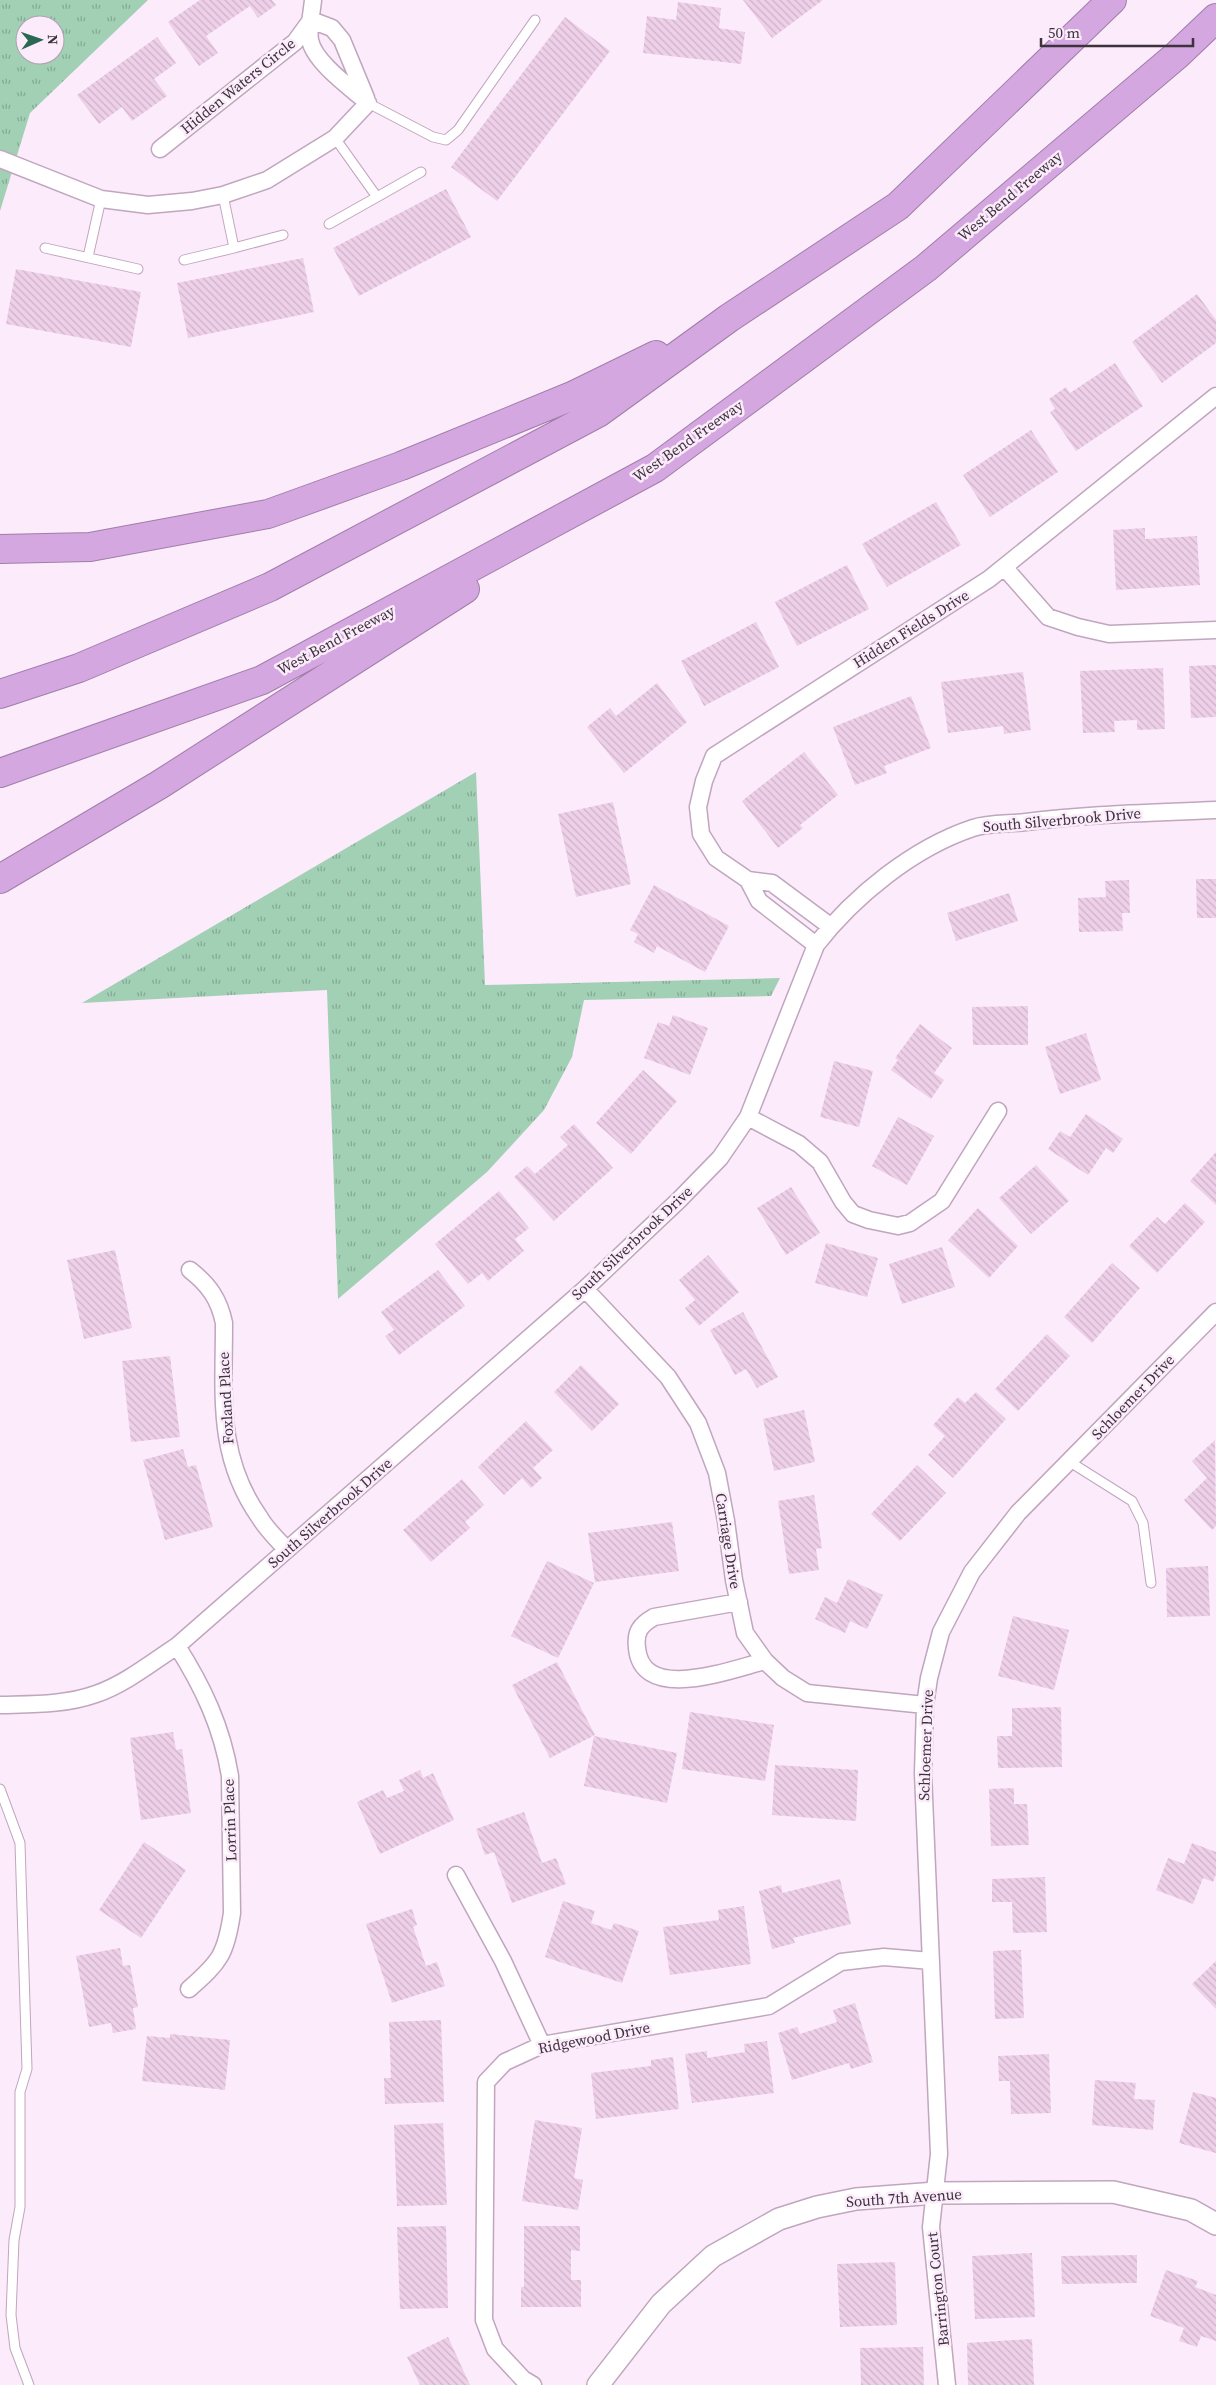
<svg xmlns="http://www.w3.org/2000/svg" width="1216" height="2385" font-family="'Source Serif 4',serif">
	<defs>
		<pattern id="grass-tufts" width="24" height="20" patternUnits="userSpaceOnUse" patternTransform="scale(1.25)"><rect width="24" height="20" fill="#a1d0b5"/><path d="M3 7l-1-3M5 7V3M7 7l1-3M15 17l-1-3M17 17v-4M19 17l1-3" fill="none" stroke="#84a994"/></pattern>
		<pattern id="building-back-hatch" width="6" height="6" patternUnits="userSpaceOnUse" patternTransform="scale(1.25)"><rect width="6" height="6" fill="#eed0e9"/><path d="M-1 5l2 2M0 0l6 6M5-1l2 2" fill="none" stroke="#cdb3c9"/></pattern>
	</defs>
	<rect width="100%" height="100%" fill="#fcebfb"/>
	<path fill="url(#grass-tufts)" fill-rule="evenodd" d="M0,0h148l-118,113 -30,98zM25,25h30v30h-30z
		M476,772l9,213 295,-7 -9,18 -187,4 -12,57 -28,53 -57,62 -149,127 -11,-309 -245,13z"/>
	<path fill="url(#building-back-hatch)" d="M200,0h72l4,5 -18,13 -8,-12 -44,30 12,17 -19,13 -31,-44z
		M743,0h80l-51,38z
		M678,2l43,6 -2,20 26,4 -4,32 -98,-11 4,-37 29,4z
		M565,17l45,34 -113,150 -46,-34z
		M157,37l19,26 -22,16 13,17 -35,25 -10,-14 -23,17 -22,-29z
		M446,189l25,48 -112,59 -26,-48z
		M303,258l11,54 -126,26 -11,-55z
		M16,269l125,23 -10,55 -125,-23z
		M1197,294l19,26v23l-54,40 -30,-41z
		M1115,363l28,43 -67,45 -26,-39 5,-3 -6,-10 17,-12 4,6z
		M1031,430l27,42 -68,45 -27,-42z
		M936,502l25,43 -74,42 -25,-43z
		M1145,528v11l52,-3 3,49 -84,5 -3,-60z
		M847,565l22,44 -72,37 -22,-44z
		M756,622l23,45 -75,39 -23,-45z
		M1216,665v52l-25,1 -2,-52z
		M1163,668l2,61 -28,1v-10l-23,1 1,11 -32,1 -3,-62z
		M1023,672l8,58 -27,4 -1,-8 -55,7 -7,-51z
		M657,683l30,39 -63,51 -37,-46 23,-19 6,8z
		M911,696l20,52 -47,18 3,7 -32,12 -22,-58z
		M804,752l34,43 -38,30 3,3 -25,20 -36,-47z
		M613,802l18,82 -55,13 -18,-83z
		M1196,879h20v39h-19z
		M1129,880l1,33h-8l1,18 -44,1 -1,-34 28,-1 -1,-16z
		M654,885l75,41 -24,46 -48,-26 -3,7 -20,-11 4,-8 -8,-4z
		M1009,893l9,28 -62,20 -9,-28z
		M1028,1006v39h-55l-1,-38z
		M673,1015l35,13 -18,47 -46,-17 14,-36 11,4z
		M920,1024l32,24 -18,25 10,7 -13,19 -40,-29 7,-10 -3,-2z
		M1086,1033l15,47 -41,14 -15,-47z
		M834,1061l39,10 -14,56 -39,-10z
		M643,1070l34,31 -46,53 -35,-31z
		M1086,1114l37,25 -10,14 -7,-5 -18,27 -40,-26 12,-18 10,6z
		M898,1117l36,19 -27,49 -35,-19z
		M574,1124l39,44 -59,53 -40,-44 13,-11 8,8 33,-29 -8,-8z
		M1216,1152v53l-26,-24z
		M1036,1165l33,36 -38,33 -32,-36z
		M791,1187l29,46 -34,22 -29,-47z
		M499,1191l30,37 -14,11 9,12 -36,30 -6,-8 -14,11 -33,-40z
		M1185,1203l20,19 -48,51 -28,-27 28,-29 8,7z
		M978,1208l40,38 -29,32 -41,-38z
		M826,1243l52,15 -11,39 -52,-14z
		M942,1247l13,40 -53,17 -13,-40z
		M115,1250l17,78 -48,11 -17,-79z
		M708,1255l31,37 -40,34 -14,-18 10,-8 -16,-20z
		M1112,1263l28,25 -48,55 -28,-26z
		M438,1270l27,36 -66,49 -14,-19 9,-6 -13,-18z
		M743,1312l35,65 -21,11 -11,-19 -11,6 -25,-45z
		M1047,1334l23,22 -52,55 -23,-22z
		M170,1356l10,81 -49,5 -9,-81z
		M581,1365l38,39 -27,27 -38,-39z
		M976,1392l30,27 -53,59 -25,-23 17,-19 -12,-11 25,-28 7,6z
		M804,1410l11,52 -41,9 -11,-52z
		M526,1421l27,29 -20,18 9,10 -11,10 -9,-10 -18,17 -26,-28z
		M1215,1440l1,86 -4,4 -28,-30 23,-22 -15,-17z
		M183,1449l5,18 8,-2 17,62 -48,13 -22,-80z
		M917,1465l29,28 -46,48 -29,-27z
		M462,1479l22,26 -19,17 5,6 -39,34 -28,-32z
		M814,1495l8,53 -6,1 3,21 -30,4 -11,-73z
		M672,1522l7,49 -84,11 -7,-49z
		M547,1561l47,22 -36,75 -47,-22z
		M1208,1566l2,50 -43,1 -1,-49z
		M848,1579l35,16 -16,34 -17,-8 -5,12 -30,-14 10,-22 12,6z
		M1013,1616l56,14 -15,60 -56,-14z
		M557,1662l38,73 -45,23 -38,-73z
		M1061,1707l1,60 -64,1 -1,-32h15v-28z
		M690,1712l84,13 -9,56 -83,-12z
		M173,1732l3,18 6,-1 9,64 -50,7 -11,-82z
		M594,1736l83,17 -10,50 -83,-17z
		M775,1765l83,5 -2,51 -84,-6z
		M420,1770l3,8 10,-5 21,47 -74,34 -23,-52 26,-12 4,8 17,-7 -5,-11z
		M1014,1788v16h13l2,41 -38,1 -2,-57z
		M524,1812l18,51 14,-5 10,26 -54,19 -18,-51 -9,3 -9,-26z
		M144,1842l42,28 -45,68 -42,-28z
		M1192,1843l24,9v22l-3,8 -10,-4 -10,26 -37,-14 12,-32 16,6z
		M1045,1877l2,55 -34,1 -1,-31h-20v-23z
		M840,1879l11,45 -58,14 2,5 -23,6 -13,-58 22,-6 1,8z
		M563,1901l32,10 -4,12 20,7 3,-7 25,8 -17,52 -77,-26z
		M744,1906l7,58 -81,11 -7,-48 56,-7 -1,-10z
		M412,1909l5,16 -4,2 13,39 11,-4 8,24 -53,17 -26,-79z
		M120,1948l3,18 7,-1 8,42 -5,1 3,21 -23,4 -2,-10 -22,4 -13,-71z
		M1021,1950l3,68 -29,1 -2,-68z
		M1216,1961v48l-24,-25z
		M855,2003l18,59 -22,7 -2,-6 -57,17 -14,-47 19,-6 3,7 37,-12 -4,-12z
		M441,2020l3,82 -59,2 -1,-26h7l-2,-56z
		M170,2034l60,6 -5,50 -83,-9 5,-45 23,2z
		M767,2041l7,52 -82,10 -7,-49 22,-3v7l38,-6 -1,-8z
		M1049,2054l2,59 -40,1 -1,-33h-11l-1,-25z
		M673,2057l6,52 -83,10 -5,-46 60,-7v-6z
		M1095,2080l41,3 -2,16 21,1 -2,30 -61,-5z
		M1193,2092l23,6v55l-37,-10z
		M535,2120l47,8 -8,50 9,2 -5,30 -56,-9z
		M443,2123l4,82 -50,1 -3,-81z
		M446,2226l2,82 -48,1 -3,-82z
		M524,2226h56v25l-9,-1v30h10v27h-60v-20h3z
		M1032,2253l3,64 -60,2 -3,-63z
		M1137,2255v28l-75,1 -1,-28z
		M895,2262l2,63 -57,2 -3,-63z
		M1166,2270l32,11 -3,6 21,8v46l-15,-5 -4,11 -18,-6 5,-13 -34,-12z
		M448,2337l22,48h-50l-13,-28z
		M1032,2339l2,46h-66l-1,-42z
		M923,2347l1,38h-63l-1,-37z"/>
	<g fill="none" stroke-linecap="round" stroke-linejoin="round">
		<g stroke="#c0a6bf" stroke-width="11">
			<path id="service" d="M368,103l65,34 13,3 12,-10 77,-110
				M377,197l44,-25
				M329,224l48,-27 -42,-59
				M45,248l93,21
				M234,248l49,-13
				M88,257l13,-58
				M184,260l50,-12 -11,-53
				M1070,1462l62,39 11,22 8,60
				M0,1789l20,54 7,226 -7,23v115l-6,33 -3,75 4,33 14,37"/>
		</g>
		<g stroke="#c0a6bf" stroke-width="19">
			<path id="minor" d="M313,0c-1,12 -5,28 -3,40 4,22 41,48 58,63
				M311,20l21,8 10,12 24,58
				M160,149l135,-107 16,-22
				M0,159l101,40 47,6 44,-4 31,-6 44,-15 68,-42 33,-35
				M1004,567l44,50 30,10 31,7 107,-4
				M748,880l11,21 57,44
				M830,926l-58,-43 -24,-3 -32,-22 -15,-24 -3,-27 6,-26 10,-25 275,-177 227,-183
				M748,1117l51,27 21,18 23,40 10,12 16,6 29,6 12,-3 32,-22 56,-90
				M190,1270c19,15 29,29 34,53 0,72 -8,133 36,195 7,12 18,22 27,32
				M585,1289l83,88 30,46 19,50 9,48 8,59 11,53 20,28 18,17 24,15 118,12
				M739,1602l-85,15c-14,8 -19,15 -17,31 5,56 95,21 128,13
				M177,1646c26,41 45,81 53,130l2,137c-6,41 -12,49 -43,76
				M0,1705c33,-1 65,0 96,-11 29,-10 55,-31 81,-48l408,-357 94,-89 41,-42 28,-41 68,-172c38,-49 97,-97 157,-117 16,-5 36,-4 53,-6 63,-8 127,-9 190,-12
				M456,1875l47,86 39,84
				M533,2385l-10,-6 -28,-30 -11,-29 2,-238 19,-20 37,-17 227,-39 72,-44 43,-5 47,4
				M947,2385l-16,-158 8,-73 -16,-381 2,-68 4,-27 12,-46 31,-60 46,-59 198,-201"/>
		</g>
		<g stroke="#c0a6bf" stroke-width="24">
			<path id="tertiary" d="M598,2385l63,-81 52,-48 66,-37 38,-12 39,-8 80,-6 177,-1 78,18 25,14"/>
		</g>
		<g stroke="#9f7ea8" stroke-width="30">
			<path id="motorway" d="M0,549l90,-2 178,-33 133,-48 171,-70 84,-41
				M0,694l79,-26 191,-81 328,-174 131,-95 169,-112 214,-206
				M0,773l262,-93 393,-212 271,-200 251,-213 39,-37
				M0,879l159,-94 306,-196"/>
		</g>
		<use href="#service" stroke="#fff" stroke-width="9"/>
		<use href="#minor" stroke="#fff" stroke-width="16"/>
		<use href="#tertiary" stroke="#fff" stroke-width="21"/>
		<use href="#motorway" stroke="#d4a7e1" stroke-width="28"/>
	</g>
	<g text-anchor="middle" stroke-width="5" stroke-linejoin="round" paint-order="stroke">
		<g font-size="15" fill="#3d333d" stroke="#fcebfb">
			<text transform="translate(238 86) rotate(-39)" y="5">Hidden Waters Circle</text>
			<text transform="translate(1010 196) rotate(-40)" y="5">West Bend Freeway</text>
			<text transform="translate(688 441) rotate(-35)" y="5">West Bend Freeway</text>
			<text transform="translate(911 629) rotate(-32)" y="5">Hidden Fields Drive</text>
			<text transform="translate(336 640) rotate(-28)" y="5">West Bend Freeway</text>
			<text transform="translate(1062 820) rotate(-5)" y="5">South Silverbrook Drive</text>
			<text transform="translate(632 1243) rotate(-43)" y="5">South Silverbrook Drive</text>
			<text transform="translate(1133 1397) rotate(-46)" y="5">Schloemer Drive</text>
			<text transform="translate(226 1398) rotate(-93)" y="5">Foxland Place</text>
			<text transform="translate(330 1513) rotate(-41)" y="5">South Silverbrook Drive</text>
			<text transform="translate(728 1541) rotate(81)" y="5">Carriage Drive</text>
			<text transform="translate(926 1745) rotate(-88)" y="5">Schloemer Drive</text>
			<text transform="translate(230 1820) rotate(-92)" y="5">Lorrin Place</text>
			<text transform="translate(594 2038) rotate(-11)" y="5">Ridgewood Drive</text>
			<text transform="translate(904 2198) rotate(-4)" y="5">South 7th Avenue</text>
			<text transform="translate(938 2289) rotate(-96)" y="5">Barrington Court</text>
		</g>
	</g>
	<g transform="translate(40 40) rotate(88)"><circle r="24" fill="#fcebfb" stroke="#b0a1af"/>
	<path d="M0-4L9 19L0 12L-9 19Z" fill="#2a6854"/>
	<text y="-8" font-size="14" font-weight="bold" text-anchor="middle" fill="#3d333d">N</text>
	</g>
	<path d="M1041 38v8h152v-8" fill="none" stroke="#3d333d" stroke-width="2.5"/>
	<text x="1048" y="38" font-size="15" fill="#3d333d" stroke="#fcebfb" stroke-width="4" paint-order="stroke">50 m</text>
</svg>
